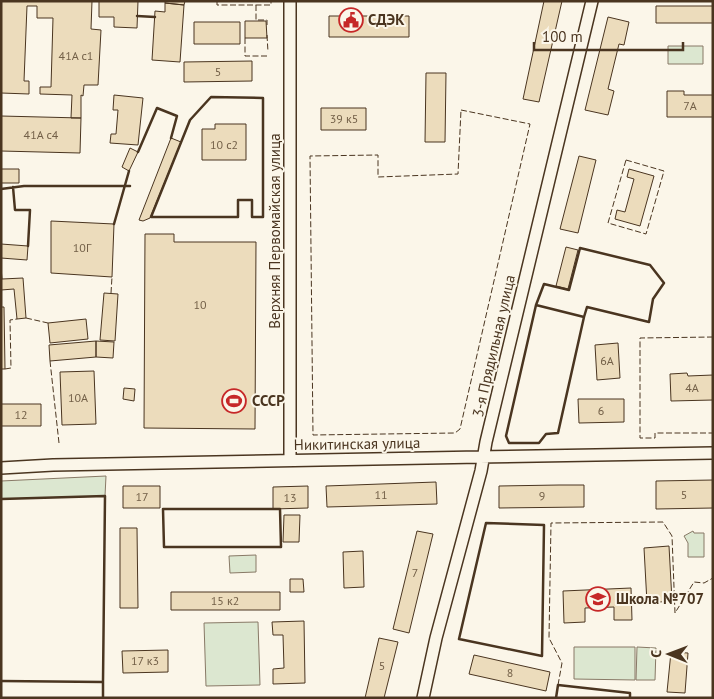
<svg xmlns="http://www.w3.org/2000/svg" width="714" height="699" font-family="'PT Sans',sans-serif">
	<rect width="100%" height="100%" fill="#fbf6e9"/>
	<path fill="#dce7d0" stroke="#887966" d="M668,46h35v18h-35z
		M106,476l-1,20 -104,3v-18z
		M693,531l1,2h10v24h-16v-14l-4,-7z
		M256,555v17l-26,1 -1,-17z
		M258,622l2,63 -54,1 -2,-63z
		M574,647h61v33l-61,-1z
		M637,647l19,1 -1,32h-19z"/>
	<path fill="#ecdcbc" stroke="#4a3520" d="M1,1h91l-1,28 10,1 -3,55h-14l-1,11 -2,-1v23h-10l1,-23 -32,-1v-7h11l2,-69h-16v-12h-10l-3,75h5v13l-28,-1z
		M99,1h39l-1,27 -23,-1v-10h-15z
		M165,1h20l-1,4 -19,-2z
		M544,1h18l-23,101 -16,-3z
		M165,3l19,2 -4,57 -28,-2 3,-49 10,1z
		M656,6h57v17h-57z
		M329,16h80v21h-80z
		M608,17l21,5 -5,23 -5,-1 -11,45 6,2 -6,24 -23,-5z
		M245,21h21l1,17h-22z
		M194,22h46v22h-46z
		M252,61v20l-68,1v-20z
		M426,73h20l-1,69h-20z
		M667,91h17v4h29v22h-46z
		M114,95l29,3 -5,47 -28,-2 1,-9h5l2,-24h-5z
		M321,108h45v22h-45z
		M1,116l80,2 -1,35 -79,-2z
		M215,124h31v36h-44v-31h13z
		M171,138l10,4 -31,76 -7,3 -4,-1z
		M130,148l8,4 -9,19 -7,-4z
		M579,156l17,4 -18,73 -18,-4z
		M1,169h18v14h-18z
		M629,169l25,7 -14,50 -25,-7 2,-9 8,2 9,-33 -7,-2z
		M51,221l63,3 -2,53 -61,-4z
		M145,234h29v8h82l-1,187 -111,-1z
		M1,244l27,2 -1,14 -26,-2z
		M566,247l12,3 -10,39 -12,-3z
		M1,267l1,12 21,-1 3,40 -9,1 -3,-30 -13,1z
		M104,293l14,1 -3,47 -15,-1z
		M1,307h3l1,62h-4z
		M86,319l2,20 -38,4 -2,-20z
		M96,341v16l-46,4 -1,-16z
		M96,341l18,1 -1,16 -17,-1z
		M618,343l2,35 -23,2 -2,-35z
		M94,371l2,53 -34,1 -2,-53z
		M687,373l1,3 25,-1v25l-42,1 -1,-27z
		M124,388l11,1 -1,12 -11,-2z
		M578,399h46v23l-45,1z
		M1,404h40v22h-40z
		M713,480v28l-57,1v-28z
		M436,482l1,22 -110,3 -1,-21z
		M559,485h25v22l-85,1v-22z
		M123,486h37v22h-37z
		M308,486v22l-35,1v-22z
		M284,515h16l-1,27h-16z
		M120,528h17l1,80h-18z
		M417,531l16,3 -24,99 -16,-4z
		M669,546l3,55 -25,2 -3,-55z
		M363,551l1,36 -20,1 -1,-36z
		M290,579h13l1,13h-14z
		M631,588l1,32h-18v-13l-29,1v14l-21,1 -1,-32z
		M171,592h109v18h-109z
		M304,621l1,62 -32,1v-15l11,-1 -1,-33h-10l-1,-13z
		M379,638l19,4 -14,56h-19z
		M168,650v22l-45,1 -1,-22z
		M671,652l17,1 -3,40 -18,-1z
		M474,655l76,17 -4,19 -77,-17z"/>
	<g fill="none" stroke-linecap="round" stroke-linejoin="round">
		<g stroke="#4a3520" stroke-width="14">
			<path id="minor" d="M290,1v459
				M1,468l52,-3c220,-5 440,-8 660,-12
				M423,698l13,-60 45,-167 5,-29 106,-441"/>
		</g>
		<use href="#minor" stroke="#fbf6e9" stroke-width="11"/>
		<path stroke="#4a3520" stroke-width="1" stroke-dasharray="6 2.5" stroke-linecap="butt" d="M217,1v4h54v-4
			M256,5v15h11v5
			M267,35l1,17
			M245,38v18h23
			M461,110l69,14 -70,305 -5,4 -142,2 -3,-279 68,-1v22l80,-3z
			M626,160l38,11 -18,63 -38,-11z
			M111,293l1,-16
			M26,318l22,5
			M713,337l-73,1v100h15v-5h58
			M50,361l9,82
			M5,369l6,-1 -1,-48 7,-1
			M558,685l4,-22 -13,-25 2,-115 112,-1 9,14 3,77 19,-31 10,1 9,-5"/>
		<path stroke="#4a3520" stroke-width="2.5" d="M137,16l18,1
			M211,97l52,1v119h-11v-17h-14v17h-87l39,-97z
			M138,152l19,-44 20,8 -6,22
			M13,187l2,23h15l-2,36
			M1,189l23,-3h106
			M114,224l15,-53
			M580,248l70,17 14,18 -11,16 -4,23 -62,-15 -3,10 -48,-12 8,-21 25,6z
			M536,305l48,12 -26,116 -12,1 -7,9h-30l-3,-7z
			M1,499l104,-3 -2,186 -102,-1
			M163,509h117l1,38h-117z
			M486,523l58,2 -2,131 -83,-17z
			M101,682h2v16
			M556,698l2,-13 72,8v5"/>
	</g>
	<defs>
		<g id="civic-ring" transform="scale(1.25)"><circle r="9.5" fill="#fbf6e9" stroke="#c62828" stroke-width="1.5"/><path d="M-.6-6.5H3V-4.5H.6V-3L4-1V1h2V6H-6V1h2V-1L-.6-3ZM-1.2 2.5V6h2.4V2.5Z" fill="#c62828"/></g>
		<g id="stadium-ring" transform="scale(1.25)"><circle r="9.5" fill="#fbf6e9" stroke="#c62828" stroke-width="1.5"/><path d="M0-5a6.5 5 0 1 0 0 10a6.5 5 0 1 0 0-10ZM-3.5-1.8h7v3.6h-7Z" fill="#c62828"/></g>
		<g id="school-ring" transform="scale(1.25)"><circle r="9.5" fill="#fbf6e9" stroke="#c62828" stroke-width="1.5"/><path d="M0-5L7-2L0 1L-7-2ZM-4 1L0 2.5L4 1V4Q0 6-4 4Z" fill="#c62828"/></g>
	</defs>
	<g fill-rule="evenodd">
		<use href="#civic-ring" x="351" y="20"/>
		<use href="#stadium-ring" x="234" y="401"/>
		<use href="#school-ring" x="598" y="599"/>
	</g>
	<g text-anchor="middle" stroke-width="4" stroke-linejoin="round" paint-order="stroke">
		<g font-size="12" fill="#725f47">
			<text x="76" y="60">41А с1</text>
			<text x="218" y="76">5</text>
			<text x="690" y="110">7А</text>
			<text x="344" y="123">39 к5</text>
			<text x="41" y="139">41А с4</text>
			<text x="224" y="149">10 с2</text>
			<text x="82" y="252">10Г</text>
			<text x="200" y="309">10</text>
			<text x="607" y="365">6А</text>
			<text x="692" y="392">4А</text>
			<text x="78" y="402">10А</text>
			<text x="601" y="415">6</text>
			<text x="21" y="419">12</text>
			<text x="381" y="499">11</text>
			<text x="684" y="499">5</text>
			<text x="542" y="500">9</text>
			<text x="142" y="501">17</text>
			<text x="290" y="502">13</text>
			<text x="415" y="577">7</text>
			<text x="225" y="605">15 к2</text>
			<text x="145" y="665">17 к3</text>
			<text x="382" y="670">5</text>
			<text x="510" y="677">8</text>
		</g>
		<g font-size="15" font-weight="bold" fill="#4a3520" stroke="#fbf6e9" text-anchor="start">
			<text x="368" y="25">СДЭК</text>
			<text x="252" y="406">СССР</text>
			<text x="616" y="604">Школа №707</text>
		</g>
		<g font-size="15" fill="#4a3520" stroke="#fbf6e9">
			<text transform="translate(275 231) rotate(-90)" y="5">Верхняя Первомайская улица</text>
			<text transform="translate(494 346) rotate(-77)" y="5">3-я Прядильная улица</text>
			<text transform="translate(357 444) rotate(-1)" y="5">Никитинская улица</text>
		</g>
	</g>
	<rect width="714" height="699" fill="none" stroke="#4a3520" stroke-width="5"/>
	<g transform="translate(669 654) rotate(271)" stroke="#fbf6e9" stroke-width="4" paint-order="stroke">
	<path d="M0-4L9 19L0 12L-9 19Z" fill="#4a3520"/>
	<text y="-8" font-size="14" font-weight="bold" text-anchor="middle" fill="#4a3520">С</text>
	</g>
	<path d="M534 42v8h149v-8" fill="none" stroke="#4a3520" stroke-width="2.5"/>
	<text x="542" y="42" font-size="15" fill="#4a3520" stroke="#fbf6e9" stroke-width="4" paint-order="stroke">100 m</text>
</svg>
